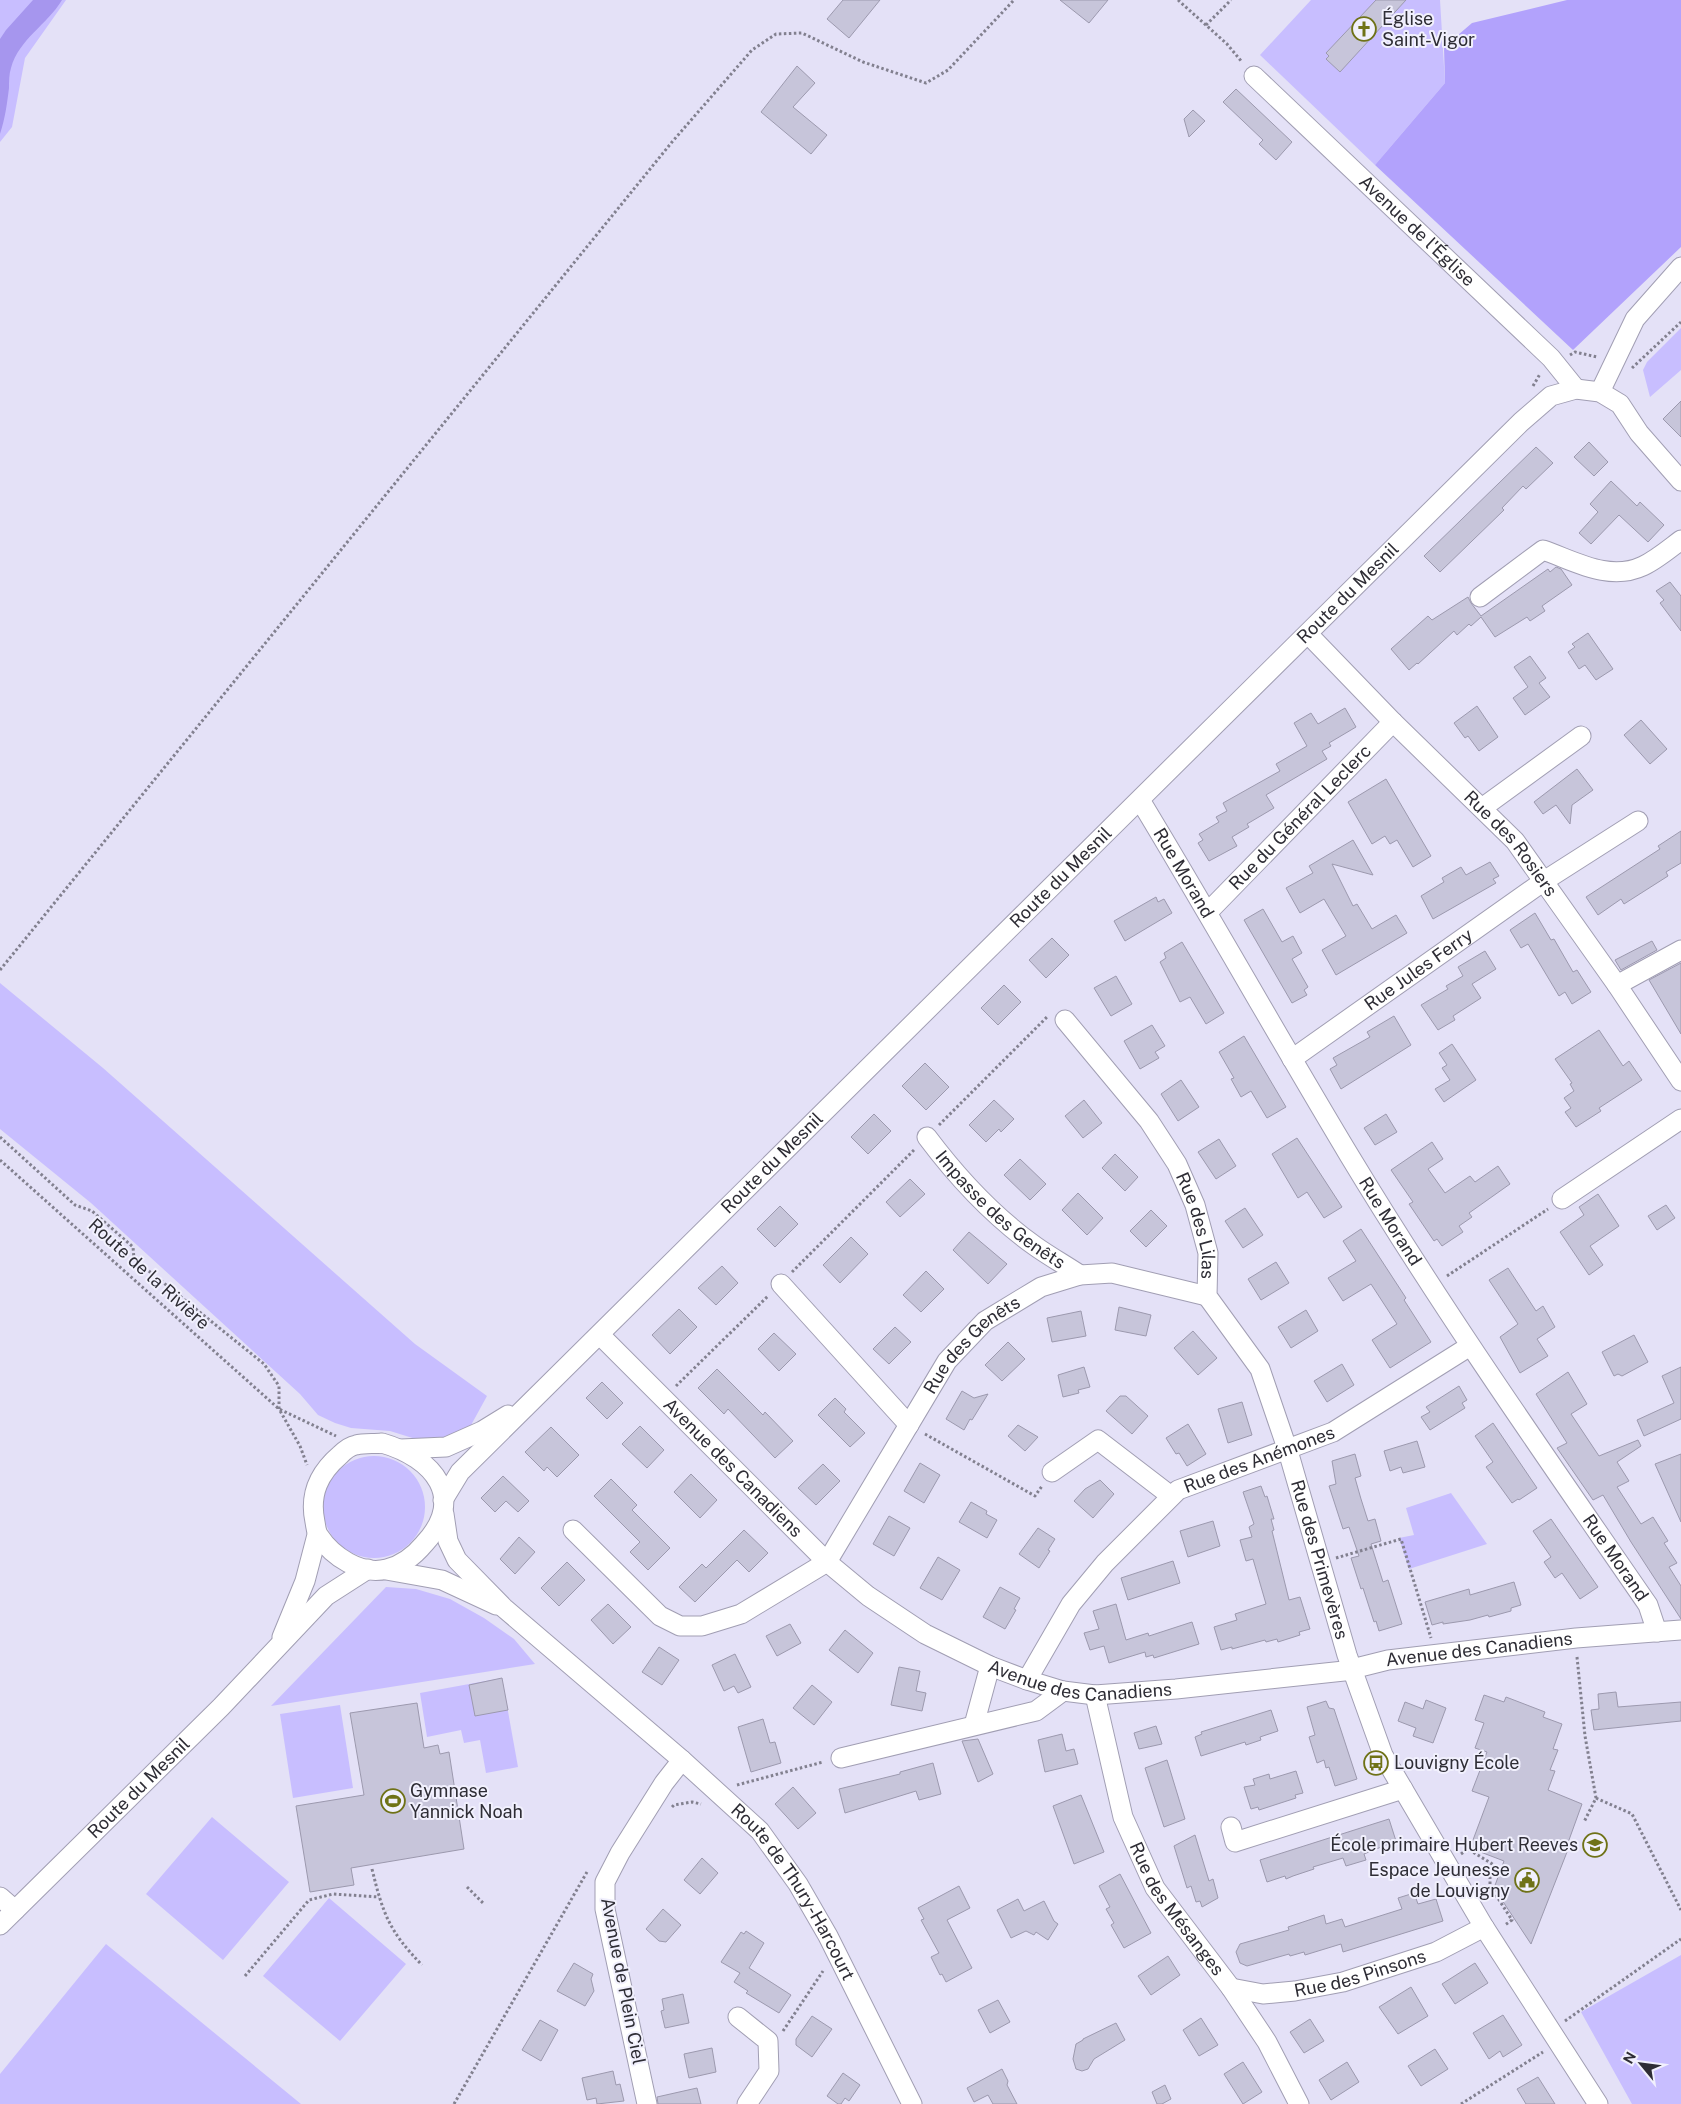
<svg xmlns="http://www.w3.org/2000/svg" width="1681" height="2104" font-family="'Public Sans',sans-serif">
	<rect width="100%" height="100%" fill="#e4e1f7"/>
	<path fill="#c8beff" d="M0,0h66l-41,58 -13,69 -12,15z
		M1311,0h129l5,83 -70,82 -115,-110z
		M1681,328v42l-31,27 -7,-27 4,-8z
		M0,983l103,85 312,276 72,52 -17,31 -26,11 -25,2 -29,-9 -39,-3 -16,-5 -17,-8 -18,-21 -209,-191 -91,-74z
		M323 1507a51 51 0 1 1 102 0a51 51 0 1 1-102 0Z
		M1451,1493l36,51 -78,25 -10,-31 15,-3 -8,-27z
		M386,1587l30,2 34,10 34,19 30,21 21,25 -264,42z
		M502,1678l16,89 -32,6 -6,-33 -16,3 -3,-13 -34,7 -7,-44z
		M340,1705l13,83 -60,10 -13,-84z
		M212,1817l77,65 -66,78 -77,-66z
		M329,1898l77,66 -66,77 -77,-65z
		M106,1944l195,160h-301v-30z
		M1681,1955v149h-49l-51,-92z"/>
	<path fill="#b2a2fc" d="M1567,0h114v247l-108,103 -198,-185 70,-82 -1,-36 28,-24z"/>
	<path fill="#a696ee" d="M33,0h29c-15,25 -43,39 -51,68 -2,6 -2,14 -2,20 -2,16 -4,31 -9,46v-95l6,-9z"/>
	<path fill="#c7c5da" stroke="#9c99ae" d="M843,0h37l-31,38 -22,-19z
		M1060,0h48l-19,23z
		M1376,0h30l-66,72 -14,-13 3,-3 -3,-3z
		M797,66l18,17 -22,24 34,28 -16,19 -50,-42z
		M1236,89l56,53 -16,18 -17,-16 4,-4 -40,-38z
		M1193,110l12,11 -16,16 -5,-18z
		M1681,401v36l-18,-18z
		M1589,442l19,20 -14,14 -20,-19z
		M1536,447l17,16 -27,26 -3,-3 -21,22 2,2 -64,62 -16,-16z
		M1611,481l26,25 3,-4 24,23 -16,17 -29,-27 -28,29 -12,-11 19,-21 -8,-8z
		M1556,567l5,2 11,16 -30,21 3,5 -15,10 -3,-4 -32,20 -14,-20 -10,9 -2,-2 -12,11 -3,-4 -36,33 -1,-1 -8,7 -18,-21 37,-33 4,4 36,-23 3,6 10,13 67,-47 2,3z
		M1670,582l11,14v35l-21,-28 4,-3 -8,-9z
		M1588,633l25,36 -17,11 -11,-15 -6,4 -11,-17 7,-5 -3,-3z
		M1530,656l16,22 -7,5 11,14 -25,18 -12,-17 15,-11 -14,-20z
		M1477,706l21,31 -19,14 -11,-15 -3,2 -11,-15z
		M1345,708l11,19 -27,16 2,3 -9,5 5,8 -61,36 8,13 -27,16 2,3 -17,10 5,9 -28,15 -11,-18 5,-3 -4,-6 20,-12 -3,-5 11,-6 -4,-8 57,-32 -4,-7 31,-18 -13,-23 17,-10 7,11z
		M1641,720l26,29 -17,15 -26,-29z
		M1577,769l16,21 -21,15 -2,19 -14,-19 -13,9 -9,-12z
		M1386,779l45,77 -18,11 -16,-27 -7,4 -5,-8 -13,8 -24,-42z
		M1681,831v32l-15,9 2,4 -44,28 -3,-5 -23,16 -12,-18 57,-37 17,-11 -2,-3z
		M1353,840l20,35 -41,-11 21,42 4,-2 15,25 24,-14 11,18 -71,42 -14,-25 24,-14 -22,-37 -24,14 -14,-25 27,-15 -4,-7z
		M1490,862l9,14 -6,3 3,4 -63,36 -12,-23 23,-14 -2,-4 19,-11 5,8z
		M1156,897l2,5 6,-3 8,14 -47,28 -11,-20z
		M1263,909l19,33 11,-6 9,17 -10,6 16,28 -4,3 3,5 -15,8 -48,-83z
		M1535,913l16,27 3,-1 19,33 4,-2 14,22 -19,12 -7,-12 -6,4 -31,-52 -7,4 -11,-18z
		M1052,938l17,17 -23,23 -17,-18z
		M1652,941l5,9 -36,20 -6,-10z
		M1182,942l42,71 -18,11 -16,-27 -10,5 -20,-40 6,-4 -2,-5z
		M1485,951l11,18 -24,15 9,14 -28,18 2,4 -17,10 -17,-25 27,-16 -2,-3 17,-10 -5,-9z
		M1681,963v71l-32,-54z
		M1116,976l16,28 -21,12 -17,-28z
		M1004,985l17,17 -23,23 -17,-17z
		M1394,1016l17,29 -70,44 -11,-20 7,-4 -4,-7 37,-21 -3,-5z
		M1152,1025l13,21 -10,6 4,6 -19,11 -16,-28z
		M1599,1030l24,36 6,-5 13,19 -43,28 2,3 -25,16 -11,-15 6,-4 -7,-10 10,-7 -4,-7 2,-1 -17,-24z
		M1244,1036l42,71 -19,11 -16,-27 -10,6 -10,-18 3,-1 -15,-26z
		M1452,1044l24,36 -32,22 -9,-13 15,-9 -8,-12 5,-3 -8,-12z
		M925,1063l24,24 -23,23 -24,-24z
		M1181,1080l18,27 -21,14 -17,-27z
		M994,1100l20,19 -13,13 -2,-3 -13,13 -17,-17z
		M1084,1100l18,23 -19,15 -18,-22z
		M874,1114l17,17 -23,23 -17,-17z
		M1386,1114l11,18 -22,13 -11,-17z
		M1297,1138l45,69 -18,11 -17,-26 -9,6 -26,-44z
		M1219,1139l17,27 -20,13 -18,-27z
		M1432,1142l11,17 -15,10 17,24 25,-17 5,6 23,-16 12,18 -41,29 3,4 -13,9 4,6 -21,14 -5,-7 -3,2 -25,-37 4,-2 -22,-32z
		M1115,1154l23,23 -13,14 -23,-23z
		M1020,1159l26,25 -16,16 -26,-25z
		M910,1179l15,15 -25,23 -14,-15z
		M1078,1193l25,25 -16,17 -25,-25z
		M1598,1194l21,32 -29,20 13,19 -14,10 -29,-43 24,-17 -5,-8z
		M1666,1205l9,13 -18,12 -9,-14z
		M780,1206l18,18 -23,23 -18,-18z
		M1245,1208l18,27 -20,13 -18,-27z
		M1151,1210l16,16 -21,21 -16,-16z
		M1361,1229l45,69 -2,2 27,42 -41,26 -18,-28 25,-16 -26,-40 -28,17 -15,-23 28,-17 -13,-20z
		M969,1232l38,32 -19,20 -35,-34z
		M851,1237l17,17 -28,29 -17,-18z
		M1276,1262l13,21 -28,17 -13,-21z
		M722,1266l16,17 -22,22 -18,-17z
		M1508,1268l28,43 7,-5 12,21 -18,12 11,17 -28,17 -20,-36 18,-13 -29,-44z
		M926,1271l18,18 -23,23 -18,-17z
		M1119,1307l32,8 -5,21 -31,-6z
		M679,1309l18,18 -27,27 -18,-19z
		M1306,1310l12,21 -27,17 -13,-21z
		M1081,1311l5,25 -34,6 -5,-24z
		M895,1327l16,15 -22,22 -16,-15z
		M1193,1331l24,27 -19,17 -24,-27z
		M774,1333l22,21 -17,17 -21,-22z
		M1634,1335l14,27 -26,14 -4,-2 -4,2 -12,-24z
		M1008,1342l17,17 -23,22 -17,-16z
		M1342,1364l12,21 -27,17 -13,-21z
		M1084,1367l6,20 -12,3 1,3 -16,4 -5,-22z
		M1681,1367v52l-37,17 -7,-16 37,-17 -12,-27z
		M717,1369l46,46 2,-3 28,29 -18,17 -47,-49 -4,5 -26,-26z
		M1568,1372l19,32 -16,10 28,42 39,-16 3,6 -24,16 12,19 -12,6 24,37 12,-7 15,24 -4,2 13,20 -8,4 12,19v33l-50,-77 -28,-47 -10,5 -36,-52 10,-5 -31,-49z
		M602,1382l21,21 -16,16 -21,-21z
		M1459,1386l8,14 -5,3 3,5 -35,22 -9,-13 9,-5 -4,-5z
		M962,1391l12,7 14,-4 -16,26 -2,-1 -6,11 -18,-11z
		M1120,1396h6l22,20 -16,18 -26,-23z
		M835,1398l11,11 -2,3 21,21 -15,14 -32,-32z
		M1242,1402l10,33 -24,8 -10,-34z
		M1493,1423l44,65 -18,12 -1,-1 -6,4 -26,-36 7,-5 -18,-26z
		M1188,1424l18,30 -19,12 -8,-13 -3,1 -10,-16z
		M1018,1425l20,12 -13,14 -17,-15z
		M640,1426l24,24 -17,18 -25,-24z
		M551,1427l28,28 -22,22 -10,-10 -3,4 -19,-19z
		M1417,1441l8,26 -22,6 -2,-6 -11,4 -6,-20z
		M1355,1454l6,22 -6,2 6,21 7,22 7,-2 6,22 -10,3 12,38 5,-2 14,44 -23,7 -3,-10 -2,1 -11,-34 -2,1 -10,-31 8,-2 -10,-29 -6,2 -14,-43 7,-2 -4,-23z
		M1681,1454v68l-26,-58z
		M920,1463l20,12 -16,28 -20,-12z
		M823,1464l17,17 -24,24 -18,-17z
		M691,1474l26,26 -17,18 -26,-26z
		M503,1476l26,25 -11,11 -12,-11 -11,11 -14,-14z
		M611,1479l26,26 -5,5 38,38 -22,22 -18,-18 10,-10 -46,-46z
		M1100,1480l14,14 -21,24 -19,-17 11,-12z
		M1261,1486l4,11 2,-1 7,23h-3l3,11 -2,1 17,69 11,-3 10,32 -11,3 1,3 -22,7 -1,-3 -11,3 -1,-2 -33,9v-2l-11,3 -7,-23 23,-7 -2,-6 31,-10 -13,-45 -7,2 -6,-21 12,-3 -3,-10 5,-3 -11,-32z
		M971,1502l16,9 -1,3 11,6 -10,18 -28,-16z
		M889,1516l21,12 -16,28 -21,-12z
		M1551,1519l47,68 -18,12 -18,-26 -7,5 -11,-16 7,-5 -18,-26z
		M1213,1521l7,25 -32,11 -8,-26z
		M1038,1528l17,11 -7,11 2,1 -11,17 -20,-14z
		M744,1530l24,23 -19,19 -12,-12 -42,42 -16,-15 23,-23 4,4z
		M519,1537l16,15 -20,22 -15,-15z
		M938,1557l22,13 -18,30 -22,-12z
		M1173,1561l7,22 -52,17 -7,-22z
		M567,1562l18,18 -26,26 -18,-18z
		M1514,1582l7,23 -10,3v3l-22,6 -1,-2 -18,5 -27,4v-2l-11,3 -7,-23 44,-13 1,6z
		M1000,1587l20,11 -6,11 2,1 -11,19 -22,-12z
		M608,1604l23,23 -18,17 -22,-24z
		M1116,1604l10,36 22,-7 1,3 43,-14 7,22 -45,14 -1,-3 -7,2 -1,-5 -36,11 -5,-17 -14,4 -6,-17 15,-4 -6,-18z
		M790,1624l11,19 -24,13 -11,-20z
		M845,1630l28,23 -15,20 -29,-23z
		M659,1647l20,13 -17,25 -20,-13z
		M735,1654l16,33 -13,6 -4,-7 -10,5 -12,-26z
		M899,1667l21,4 -4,20 10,2 -4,18 -31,-6z
		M502,1678l6,32 -33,6 -6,-31z
		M812,1685l20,17 -18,23 -21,-17z
		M1616,1692l2,15 63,-5v19l-87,9 -3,-20 8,-1 -1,-15z
		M1484,1695l20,7 2,-5 39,15 -2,5 19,7 -9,25 5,1 -8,20 5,1 -7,19 34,14 -17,47 2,1 -36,92 -37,-56 10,-27 -34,-13 19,-51 -17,-6 15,-39 -12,-4 9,-25 -9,-3z
		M1426,1700l20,8 -13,35 -20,-7 3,-8 -18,-7 7,-19 18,7z
		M1326,1701l3,7 5,1 23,70 -22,7 -6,-19 -3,1 -2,-8 -7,3 -8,-26 6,-2 -8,-28z
		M417,1703l7,45 14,-3 2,9 9,-2 15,97 -113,19 3,17 -44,7 -14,-86 68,-11 -14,-82z
		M1271,1710l7,21 -18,6 1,3 -15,5 -1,-3 -44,14 -6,-19 7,-3 -1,-2z
		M763,1719l7,24 5,-1 6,21 -30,9 -13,-45z
		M1156,1726l6,18 -23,5 -5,-16z
		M1062,1734l4,17 8,-2 4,15 -33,8 -7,-32z
		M978,1739l15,35 -15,8 -16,-41z
		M1167,1760l18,59 -21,8 -19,-59z
		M933,1763l8,31 -22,6 -3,-9 -71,22 -6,-24 61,-15v-2z
		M1296,1771l7,22 -8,2 1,3 -37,12 -1,-3 -7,2 -7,-22 11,-2 -2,-6 16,-5 1,5z
		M793,1787l23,26 -18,16 -23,-25z
		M1081,1795l23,57 -30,12 -21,-58z
		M1389,1819l7,22 -32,13 2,6 -20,6 -3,-8 -30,9 1,2 -21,7 -7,3 -1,-3 -18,6 -7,-22z
		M1195,1835l14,46 4,-2 5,19 -16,9 -2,-6 -4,1 -5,-16 -4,2 -13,-42z
		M702,1858l16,15 -18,21 -16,-14z
		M1120,1874l31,59 -27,15 -13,-23 3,-2 -8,-14 4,-2 -11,-21z
		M959,1886l11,22 -23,12 25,48 -26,14 -4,-8 -2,1 -9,-18 8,-4 -18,-33 3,-1 -6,-11z
		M1414,1893l4,11 18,-5 7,22 -100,31 -2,-8 -36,11 -1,-3 -14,4 -1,-2 -42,12 -7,-3 -4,-11 4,-8 49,-14 -1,-3 36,-12 2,9 16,-5 3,8 57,-18 -4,-11z
		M1018,1899l6,12 20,-10 10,20 4,3 -10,16 -12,-8 -2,3 -8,-4 -15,7 -14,-28z
		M663,1909l18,16 -15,17 -7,-1 -13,-12z
		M746,1931l18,12 -15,25 42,27 -12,18 -33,-20 2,-2 -14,-9 6,-9 -19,-11 20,-30 3,2z
		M1168,1956l12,19 -29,20 -13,-19z
		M574,1963l19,11 -2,5 3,12 -9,15 -28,-15z
		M1475,1963l13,20 -33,21 -13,-20z
		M1411,1987l17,29 -30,18 -19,-27z
		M683,1994l6,29 -24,5 -4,-17 3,-1 -2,-11z
		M998,2000l12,22 -20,11 -12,-23z
		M1503,2015l19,30 -19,12 -3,-6 -11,8 -16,-26z
		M812,2016l20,13 -20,28 -16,-12v-6z
		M1201,2018l17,27 -19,11 -16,-26z
		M1310,2019l14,22 -20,12 -14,-21z
		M540,2020l18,10 -17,31 -19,-11z
		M1116,2023l9,17 -31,19 -6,10 -6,2 -6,-2 -3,-10 3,-15 7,-4v-1z
		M712,2048l4,24 -27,6 -5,-24z
		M1435,2049l13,20 -27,17 -13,-20z
		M1243,2062l19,30 -19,12 -19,-30z
		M1347,2062l12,20 -28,18 -12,-20z
		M1002,2069l6,12 -1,4 10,19h-24l-5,-9 -14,7 -7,-14z
		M613,2071l3,14 4,-1 4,17 -27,3 -1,-6 -9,2 -5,-22z
		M843,2073l17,12 -11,16 -4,-3 -4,6h-3l-11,-8z
		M1538,2077l17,27h-29l-9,-15z
		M1165,2085l6,14 -9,5h-5l-5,-12z
		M697,2088l4,16h-43l-1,-7z"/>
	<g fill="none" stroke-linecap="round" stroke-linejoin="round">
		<g stroke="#a19eb3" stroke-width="21">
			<g id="minor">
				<path id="s1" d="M1254,76l297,282 25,31"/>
				<path d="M1600,392l35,-73 46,-52"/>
				<path d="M1480,597l63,-47c32,11 66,32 100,16 13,-6 26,-17 38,-26"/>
				<path id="s2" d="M1308,634l85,88 122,119 102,144 64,96"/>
				<path id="s3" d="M1140,800c71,117 138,237 209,355 93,154 197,302 299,450l9,27"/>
				<path d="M1482,808l99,-72"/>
				<path id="s4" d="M1208,912l185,-190"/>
				<path d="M1617,985l64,-35"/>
				<path id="s5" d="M1065,1020l84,101 28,43 18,41 13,48 -1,43 53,73 28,82 59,204 36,100 101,172 114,177"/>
				<path id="s6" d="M1292,1059l252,-178 94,-60"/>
				<path id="s7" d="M927,1137c30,40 66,79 108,109 14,10 30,19 45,29"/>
				<path d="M1562,1199l119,-80"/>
				<path d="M781,1284l128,141"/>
				<path id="s8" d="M600,1335l227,227 41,34 57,38 65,32 37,14 36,11 32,4 81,-6 168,-18 44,-11 188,-22 105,-8"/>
				<path d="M382,1443c52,15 85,55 42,101 -10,12 -22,21 -37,25 -26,7 -55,-13 -68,-33 -3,-4 -3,-9 -4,-14 -6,-28 4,-49 25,-67 4,-4 10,-9 16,-10 8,-2 18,-1 26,-2z"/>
				<path d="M401,1449l45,-2 36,-16 26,-16"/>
				<path d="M1052,1472l46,-32 73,56"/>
				<path id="s9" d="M443,1500l17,-28 1061,-1050 30,-26 25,-7 24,3 20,12 19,29 42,48"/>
				<path id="s10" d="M444,1514l4,27 9,19 47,48 178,152 78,71 38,53 30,52 84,168"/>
				<path id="s11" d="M573,1530l87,86 20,10h22l39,-12 86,-52 120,-201 38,-40 56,-34 39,-12 32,-2 95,23"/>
				<path d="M386,1570l56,10 54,25"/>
				<path d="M282,1637l23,-56 12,-46"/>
				<path id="s12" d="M1027,1680l44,-76 34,-41 73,-73 155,-58 137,-86"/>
				<path id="s13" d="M1095,1695l28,122 32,71 76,100 36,54 32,62"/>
				<path d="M974,1725l16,-59"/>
				<path d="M841,1758l195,-47 27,-20"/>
				<path d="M1231,1827l4,15 168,-53"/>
				<path d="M0,1897l15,13"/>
				<path id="s14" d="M0,1925l221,-218 105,-111 42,-27"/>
				<path id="s15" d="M1231,1988l32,6 32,-3 48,-9 93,-30 48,-25"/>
				<path d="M738,2017l30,24 1,30 -22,33"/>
				<path d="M647,2104l-42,-195v-27l15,-29 44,-70 18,-23"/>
			</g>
		</g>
		<path stroke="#82808f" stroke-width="3" stroke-dasharray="2.5 2.5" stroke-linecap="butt" d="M1178,0l49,44 15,18
			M1206,25l25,-25
			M1570,355l5,-3 22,5
			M1632,368l49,-46
			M1533,386l7,-12
			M0,970l672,-828 80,-92 24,-16 26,-1 61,29 63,21 22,-13 66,-70
			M939,1125l109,-109
			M0,1137l75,68 17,6 41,36 1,12 130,105 15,22v23l21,37 7,19
			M0,1160l279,249 57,27
			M792,1272l123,-123
			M1447,1276l101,-67
			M676,1386l92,-90
			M925,1434l110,62 7,-10
			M1336,1558l65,-19 30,99
			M1577,1657l8,79 11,62 -12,24
			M737,1785l86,-23
			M1596,1798l36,16 49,96
			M672,1807l2,-2 18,-3 9,2
			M1456,1839l12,10
			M1461,1854l7,-5 34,21
			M372,1869c11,45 17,62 50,96
			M1503,1871l-13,4v11l22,34 -7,5
			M467,1887l16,16
			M245,1976l64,-76 24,-6 46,3
			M1565,2021l116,-82
			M783,2031l40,-60
			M454,2104l133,-232
			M1461,2104l82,-52"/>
		<use href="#minor" stroke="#fff" stroke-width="19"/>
	</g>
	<defs>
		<g id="church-ring" transform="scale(1.25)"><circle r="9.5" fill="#f1f0fd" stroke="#6f7217" stroke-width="1.5"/><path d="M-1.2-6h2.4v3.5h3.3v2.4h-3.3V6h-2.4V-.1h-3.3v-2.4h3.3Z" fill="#6f7217"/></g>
		<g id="bus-ring" transform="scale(1.25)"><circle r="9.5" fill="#f1f0fd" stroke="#6f7217" stroke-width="1.5"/><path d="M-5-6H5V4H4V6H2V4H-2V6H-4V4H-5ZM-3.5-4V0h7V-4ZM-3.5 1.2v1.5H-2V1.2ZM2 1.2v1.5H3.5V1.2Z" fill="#6f7217"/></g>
		<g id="stadium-ring" transform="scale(1.25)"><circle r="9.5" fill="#f1f0fd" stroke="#6f7217" stroke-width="1.5"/><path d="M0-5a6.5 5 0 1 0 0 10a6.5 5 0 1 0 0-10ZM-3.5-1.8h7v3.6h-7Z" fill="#6f7217"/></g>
		<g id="school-ring" transform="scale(1.25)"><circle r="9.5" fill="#f1f0fd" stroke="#6f7217" stroke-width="1.5"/><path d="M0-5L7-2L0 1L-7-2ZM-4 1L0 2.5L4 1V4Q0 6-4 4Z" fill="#6f7217"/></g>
		<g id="civic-ring" transform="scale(1.25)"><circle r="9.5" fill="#f1f0fd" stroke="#6f7217" stroke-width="1.5"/><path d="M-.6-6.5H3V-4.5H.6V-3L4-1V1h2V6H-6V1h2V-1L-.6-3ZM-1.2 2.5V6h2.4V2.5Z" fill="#6f7217"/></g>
	</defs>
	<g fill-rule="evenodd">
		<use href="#church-ring" x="1364" y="29"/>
		<use href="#bus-ring" x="1376" y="1763"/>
		<use href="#stadium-ring" x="393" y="1801"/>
		<use href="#school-ring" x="1595" y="1845"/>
		<use href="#civic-ring" x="1527" y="1880"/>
	</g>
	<g text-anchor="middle" stroke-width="4" stroke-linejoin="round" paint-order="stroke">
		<g font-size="18" fill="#2e2d35" stroke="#f1f0fd" text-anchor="start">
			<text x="1382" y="25">Église<tspan x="1382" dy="21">Saint-Vigor</tspan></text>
			<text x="1394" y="1769">Louvigny École</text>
			<text x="410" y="1797">Gymnase<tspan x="410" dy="21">Yannick Noah</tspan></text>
			<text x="1578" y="1851" text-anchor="end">École primaire Hubert Reeves</text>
			<text x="1510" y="1876" text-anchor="end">Espace Jeunesse<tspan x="1510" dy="21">de Louvigny</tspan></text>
		</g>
		<g font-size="18" fill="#2e2d35" stroke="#f1f0fd">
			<text dy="6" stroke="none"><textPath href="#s1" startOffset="225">Avenue de l'Église</textPath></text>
			<text dy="6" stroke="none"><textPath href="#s9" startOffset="1282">Route du Mesnil</textPath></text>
			<text dy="6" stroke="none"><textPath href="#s4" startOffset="132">Rue du Général Leclerc</textPath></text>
			<text dy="6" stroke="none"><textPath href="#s2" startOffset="292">Rue des Rosiers</textPath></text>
			<text dy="6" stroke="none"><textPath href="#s3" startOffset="85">Rue Morand</textPath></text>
			<text dy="6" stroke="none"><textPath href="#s9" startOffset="878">Route du Mesnil</textPath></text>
			<text dy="6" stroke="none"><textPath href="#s6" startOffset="155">Rue Jules Ferry</textPath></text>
			<text dy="6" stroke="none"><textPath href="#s9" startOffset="472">Route du Mesnil</textPath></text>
			<text dy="6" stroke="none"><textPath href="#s7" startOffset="104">Impasse des Genêts</textPath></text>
			<text dy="6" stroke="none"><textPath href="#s3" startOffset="490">Rue Morand</textPath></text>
			<text dy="6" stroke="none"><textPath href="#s5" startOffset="248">Rue des Lilas</textPath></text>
			<text transform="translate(149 1274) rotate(42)" y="6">Route de la Rivière</text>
			<text dy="6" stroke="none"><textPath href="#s11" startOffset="571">Rue des Genêts</textPath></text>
			<text dy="6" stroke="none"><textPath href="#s12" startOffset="331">Rue des Anémones</textPath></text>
			<text dy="6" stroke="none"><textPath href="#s8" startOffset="188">Avenue des Canadiens</textPath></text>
			<text dy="6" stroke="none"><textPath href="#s3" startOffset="895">Rue Morand</textPath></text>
			<text dy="6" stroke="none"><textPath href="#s5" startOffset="610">Rue des Primevères</textPath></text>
			<text dy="6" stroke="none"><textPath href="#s8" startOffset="1012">Avenue des Canadiens</textPath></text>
			<text dy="6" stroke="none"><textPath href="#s8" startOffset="608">Avenue des Canadiens</textPath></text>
			<text dy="6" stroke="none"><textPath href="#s14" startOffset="195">Route du Mesnil</textPath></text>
			<text dy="6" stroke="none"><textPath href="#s10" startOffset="524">Route de Thury-Harcourt</textPath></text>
			<text dy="6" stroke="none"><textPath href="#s13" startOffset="232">Rue des Mésanges</textPath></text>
			<text dy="6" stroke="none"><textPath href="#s15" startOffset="132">Rue des Pinsons</textPath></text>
			<text transform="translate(623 1981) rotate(79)" y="6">Avenue de Plein Ciel</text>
		</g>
	</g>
	<g transform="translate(1641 2064) rotate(299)" stroke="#f1f0fd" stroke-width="4" paint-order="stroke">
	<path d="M0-4L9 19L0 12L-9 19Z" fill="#2e2d35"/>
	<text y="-8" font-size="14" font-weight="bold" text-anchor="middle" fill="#2e2d35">N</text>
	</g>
</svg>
